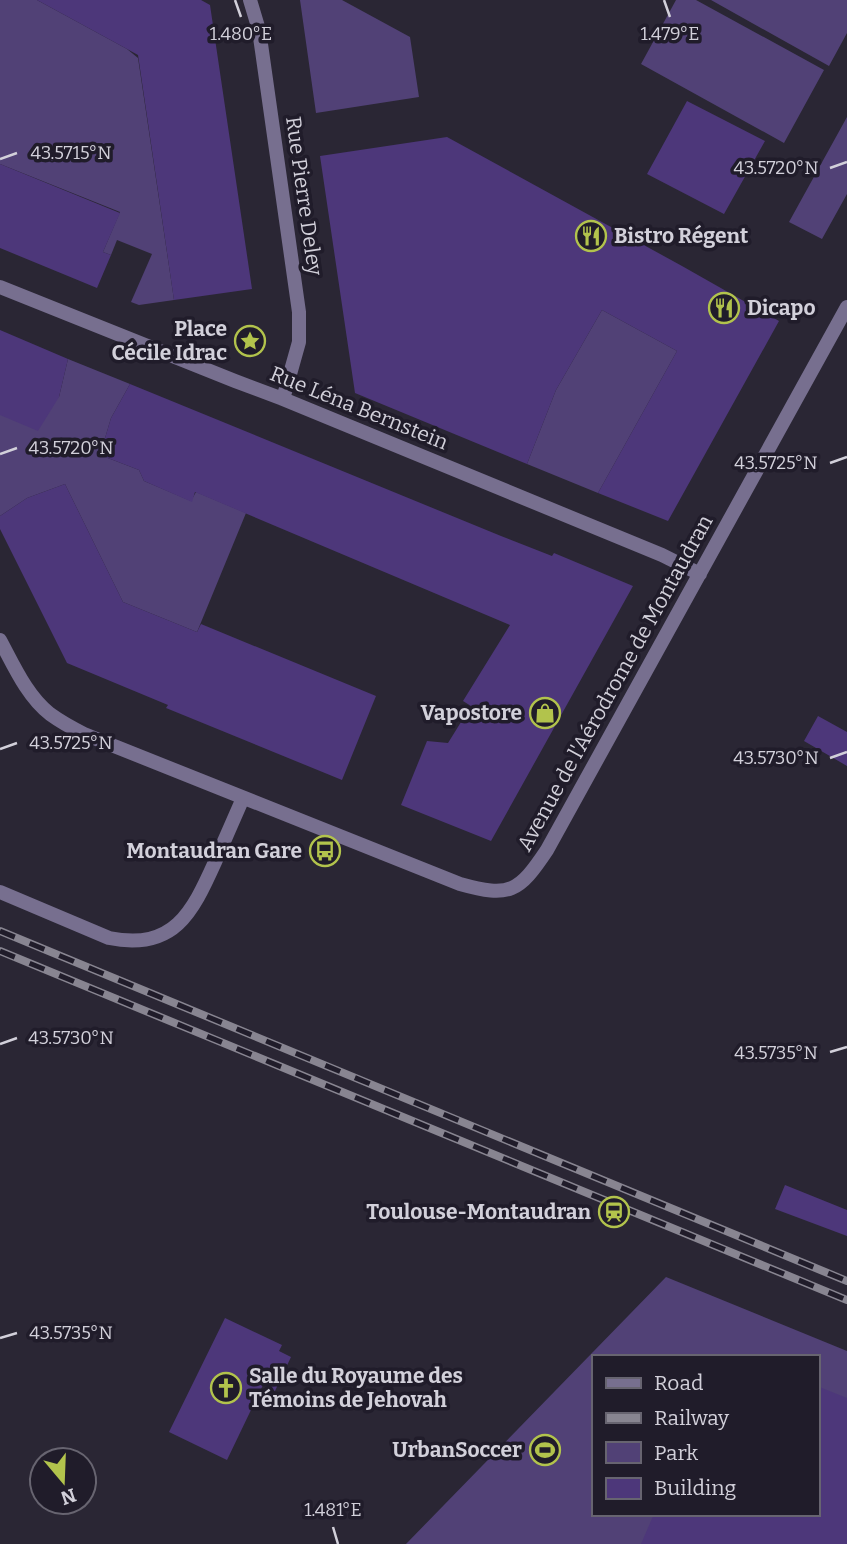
<svg xmlns="http://www.w3.org/2000/svg" width="847" height="1544" font-family="Bitter,serif">
	<rect width="100%" height="100%" fill="#2a2634"/>
	<path fill="#514176" fill-rule="evenodd" d="M0,0h37l90,49 11,9 36,242 -35,5 -8,-3 21,-48 -35,-14 -6,15 -8,-3 17,-40 -120,-48z
		M300,0h42l68,37 9,60 -103,16z
		M676,0h20l128,70 -40,73 -143,-79z
		M711,0h136v33l-18,33z
		M847,117v77l-25,45 -33,-17z
		M602,310l75,41 -79,142 -71,-29 29,-74z
		M68,359l62,25 -19,34 -11,37 39,15 5,11 47,20 5,-9 50,21 -49,119 -74,-30 -58,-118 -38,14 -27,18v-101l59,-18z
		M666,1277l181,74v193h-441zM593,1357h224v157h-224z"/>
	<path fill="#4d377a" d="M37,0h164l9,5 42,284 -78,11 -36,-245z
		M687,101l78,40 -41,73 -77,-40z
		M447,137l235,129 97,55 -111,200 -70,-28 79,-142 -75,-41 -46,80 -29,74 -172,-71 -35,-237z
		M0,164l120,49 -17,39 8,3 -14,33 -97,-40z
		M0,330l68,29 -9,38 -21,34 -38,-16z
		M130,384l371,152 51,20 2,-3 79,33 -142,255 -90,-36 26,-64 21,2 23,-37 -8,-5 47,-76 -315,-133 -3,10 -48,-21 -5,-11 -39,-15 11,-37z
		M65,484l58,118 74,30 4,-8 175,72 -34,84 -176,-72 2,-3 -101,-42 -67,-134v-13l27,-18z
		M818,716l29,16v34l-43,-25z
		M785,1185l62,25v26l-72,-27z
		M225,1318l57,27 -3,6 12,6 -16,34 -12,-6 -36,75 -58,-28z
		M817,1386l30,12v146h-206l13,-30h163z"/>
	<g fill="none" stroke-linecap="round" stroke-linejoin="round">
		<path stroke="#776f8f" stroke-width="14" d="M250,0l9,30 40,282v30l-16,57
			M0,287l235,94 48,18 379,156 38,19
			M0,640c14,26 27,56 50,74 11,8 22,14 34,20l376,150c50,14 59,8 87,-34l300,-543
			M0,892l109,46c65,13 83,-25 106,-76 9,-21 19,-43 28,-64"/>
		<g stroke="#888591" stroke-width="8">
			<path id="rail" d="M0,931l847,350
				M0,951l847,349"/>
		</g>
		<use href="#rail" stroke="#201c2a" stroke-width="5" stroke-dasharray="16" stroke-linecap="butt"/>
	</g>
	<path fill="none" stroke="#d2d0da" stroke-width="2.5" d="M235,0l6,17M664,0l6,17M0,159l17,-6M830,168l17,-6M0,454l17,-6M830,463l17,-6M0,749l17,-6M830,758l17,-6M0,1044l17,-6M830,1052l17,-5M0,1338l17,-5M333,1527l5,17"/>
	<defs>
		<g id="restaurant-ring" transform="scale(1.575)"><circle r="9.5" fill="#201c2a" stroke="#b2c34c" stroke-width="1.5"/><path d="M-5-6h1v4h1v-4h1v4h1v-4h1v5L-1.5 .5V6h-2V.5L-5-1ZM5-6V6H3V1.5H1.5Q1.5-4 5-6Z" fill="#b2c34c"/></g>
		<g id="sight-ring" transform="scale(1.575)"><circle r="9.5" fill="#201c2a" stroke="#b2c34c" stroke-width="1.5"/><path d="M0-6L1.8-2.2L6-1.7L2.9 1.2L3.7 5.4L0 3.3L-3.7 5.4L-2.9 1.2L-6-1.7L-1.8-2.2Z" fill="#b2c34c"/></g>
		<g id="shop-ring" transform="scale(1.575)"><circle r="9.5" fill="#201c2a" stroke="#b2c34c" stroke-width="1.5"/><path d="M-5-2.5h2.3a2.7 3.5 0 0 1 5.4 0H5L5.5 6h-11ZM-1.5-2.5h3a1.5 2.3 0 0 0-3 0Z" fill="#b2c34c"/></g>
		<g id="bus-ring" transform="scale(1.575)"><circle r="9.5" fill="#201c2a" stroke="#b2c34c" stroke-width="1.5"/><path d="M-5-6H5V4H4V6H2V4H-2V6H-4V4H-5ZM-3.5-4V0h7V-4ZM-3.5 1.2v1.5H-2V1.2ZM2 1.2v1.5H3.5V1.2Z" fill="#b2c34c"/></g>
		<g id="station-ring" transform="scale(1.575)"><circle r="9.5" fill="#201c2a" stroke="#b2c34c" stroke-width="1.5"/><path d="M-3-6H3Q5-6 5-4V2Q5 4 3 4L4.5 6H3L1.5 4h-3L-3 6H-4.5L-3 4Q-5 4-5 2V-4Q-5-6-3-6ZM-3.5-4v3h7v-3ZM-3.5 1v1.5H-2V1ZM2 1v1.5H3.5V1Z" fill="#b2c34c"/></g>
		<g id="church-ring" transform="scale(1.575)"><circle r="9.5" fill="#201c2a" stroke="#b2c34c" stroke-width="1.5"/><path d="M-1.2-6h2.4v3.5h3.3v2.4h-3.3V6h-2.4V-.1h-3.3v-2.4h3.3Z" fill="#b2c34c"/></g>
		<g id="stadium-ring" transform="scale(1.575)"><circle r="9.5" fill="#201c2a" stroke="#b2c34c" stroke-width="1.5"/><path d="M0-5a6.5 5 0 1 0 0 10a6.5 5 0 1 0 0-10ZM-3.5-1.8h7v3.6h-7Z" fill="#b2c34c"/></g>
	</defs>
	<g fill-rule="evenodd">
		<use href="#restaurant-ring" x="591" y="236"/>
		<use href="#restaurant-ring" x="724" y="308"/>
		<use href="#sight-ring" x="250" y="341"/>
		<use href="#shop-ring" x="545" y="713"/>
		<use href="#bus-ring" x="325" y="851"/>
		<use href="#station-ring" x="614" y="1212"/>
		<use href="#church-ring" x="226" y="1388"/>
		<use href="#stadium-ring" x="545" y="1450"/>
	</g>
	<g text-anchor="middle" stroke-width="7" stroke-linejoin="round" paint-order="stroke">
		<g font-size="21" fill="#d2d0da" stroke="#201c2a">
			<text transform="translate(304 196) rotate(82)" y="7">Rue Pierre Deley</text>
			<text transform="translate(359 408) rotate(22)" y="7">Rue Léna Bernstein</text>
			<text transform="translate(615 683) rotate(-61)" y="7">Avenue de l'Aérodrome de Montaudran</text>
		</g>
		<g font-size="21" font-weight="bold" fill="#d2d0da" stroke="#201c2a" text-anchor="end">
			<text x="614" y="243" text-anchor="start">Bistro Régent</text>
			<text x="747" y="315" text-anchor="start">Dicapo</text>
			<text x="227" y="336">Place<tspan x="227" dy="24">Cécile Idrac</tspan></text>
			<text x="522" y="720">Vapostore</text>
			<text x="302" y="858">Montaudran Gare</text>
			<text x="591" y="1219">Toulouse-Montaudran</text>
			<text x="249" y="1383" text-anchor="start">Salle du Royaume des<tspan x="249" dy="24">Témoins de Jehovah</tspan></text>
			<text x="522" y="1457">UrbanSoccer</text>
		</g>
	</g>
	<g font-size="18" text-anchor="middle" fill="#d2d0da" stroke="#201c2a" stroke-width="7" stroke-linejoin="round" paint-order="stroke">
		<text x="241" y="40">1.480°E</text>
		<text x="670" y="40">1.479°E</text>
		<text x="71" y="159">43.5715°N</text>
		<text x="776" y="174">43.5720°N</text>
		<text x="71" y="454">43.5720°N</text>
		<text x="776" y="469">43.5725°N</text>
		<text x="71" y="749">43.5725°N</text>
		<text x="776" y="764">43.5730°N</text>
		<text x="71" y="1044">43.5730°N</text>
		<text x="776" y="1059">43.5735°N</text>
		<text x="71" y="1339">43.5735°N</text>
		<text x="333" y="1516">1.481°E</text>
	</g>
	<rect x="592" y="1355" width="228" height="161" fill="#201c2a" stroke="#676470" stroke-width="2"/>
	<rect x="606" y="1378" width="35" height="10" fill="#776f8f" stroke="#676470" stroke-width="2"/>
	<text x="654" y="1390" font-size="21" fill="#d2d0da">Road</text>
	<rect x="606" y="1413" width="35" height="10" fill="#888591" stroke="#676470" stroke-width="2"/>
	<text x="654" y="1425" font-size="21" fill="#d2d0da">Railway</text>
	<rect x="606" y="1442" width="35" height="21" fill="#514176" stroke="#676470" stroke-width="2"/>
	<text x="654" y="1460" font-size="21" fill="#d2d0da">Park</text>
	<rect x="606" y="1478" width="35" height="21" fill="#4d377a" stroke="#676470" stroke-width="2"/>
	<text x="654" y="1495" font-size="21" fill="#d2d0da">Building</text>
	<g transform="translate(63 1481) rotate(161)"><circle r="33" fill="#201c2a" stroke="#676470" stroke-width="2"/>
	<path d="M0-5L12 26L0 18L-12 26Z" fill="#b2c34c"/>
	<text y="-10" font-size="19" font-weight="bold" text-anchor="middle" fill="#d2d0da">N</text>
	</g>
</svg>
